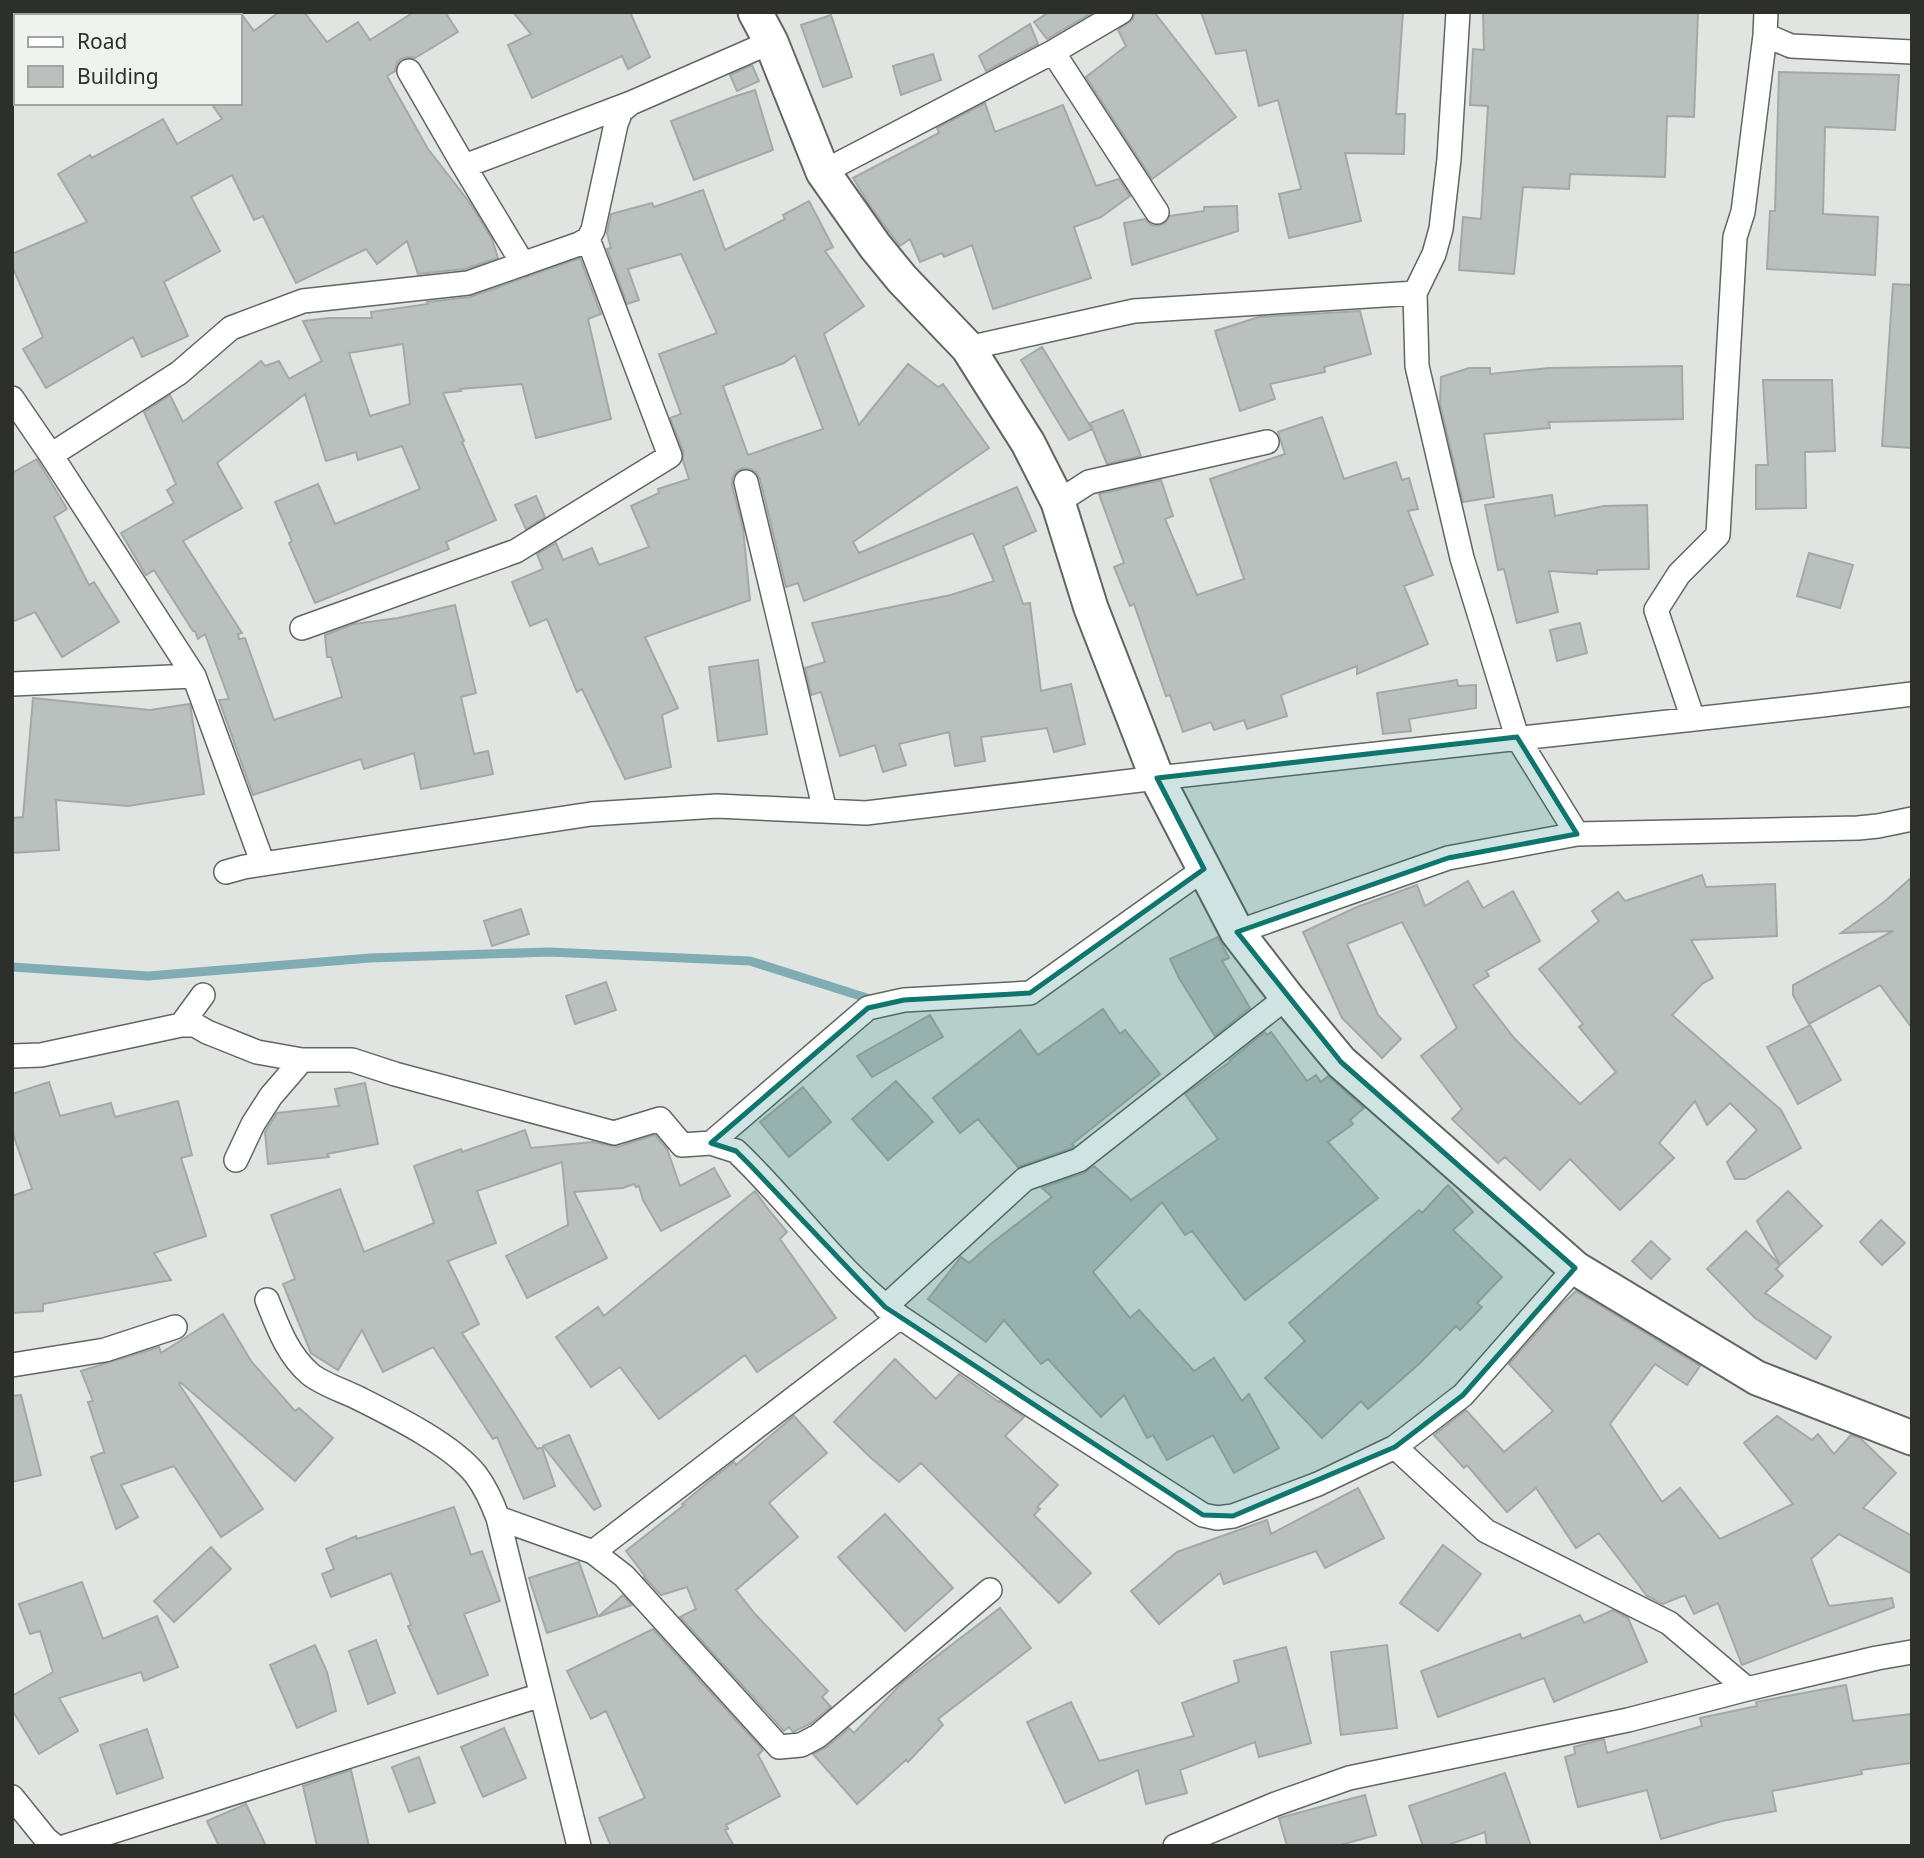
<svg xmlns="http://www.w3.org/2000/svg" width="1924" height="1858" font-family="'Noto Sans',sans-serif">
	<rect width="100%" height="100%" fill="#e1e5e1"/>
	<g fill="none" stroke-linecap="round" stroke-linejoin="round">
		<path stroke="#80acb4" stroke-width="9" d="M12,967l136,9 222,-18 179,-6 201,9 120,38"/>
	</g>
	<path fill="#b9c0be" stroke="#a3a9a8" stroke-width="2" fill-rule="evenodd" d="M240,12l14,19 25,-19h25l23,30 31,-20 12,18 44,-28h31l13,20 -43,26 -7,-1 -7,2 -4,4 -2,8 -8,5 41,73 42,54 22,36 6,19 -33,11 -47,5 -11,-33 -30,23 -11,-15 -70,34 -33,-67 -9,4 -22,-45 -41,22 29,54 -56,31 24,54 -46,21 -9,-20 -87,51 -23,-39 20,-12 -31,-71v-12l75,-32 -29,-48 32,-19 2,3 71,-39 14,25 45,-25 -11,-16h29z
		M513,12h117l20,45 -22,12 -6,-13 -90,42 -24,-53 23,-11z
		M1049,12h44l-46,27 -13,-17z
		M1135,12h19l82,105 -84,62 -66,-102 40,-31 -8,-16 15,-11z
		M1201,12h202l-7,102h9l-1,40 -59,-1 16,68 -72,17 -10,-44 22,-5 -23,-89 -19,6 -13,-56 -30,4z
		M1483,12h215l-4,105 -27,-1 -2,61 -95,-3 -1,15 -46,-2 -9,87 -55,-4 4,-53 18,2 7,-113 -18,-1 3,-56 11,1z
		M831,15l21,62 -29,10 -22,-62z
		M1030,24l8,20 -52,27 -7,-15z
		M933,54l8,26 -40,15 -8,-29z
		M752,65l7,16 -22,10 -7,-16z
		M1779,72l120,3 -4,55 -70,-3 -2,87 55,3 -3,58 -108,-6 3,-58h5z
		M755,90l18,60 -79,30 -23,-59 62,-24z
		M985,103l10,29 68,-27 33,81 23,-7 11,17 -29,21 -27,10 17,51 -98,31 -21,-64 -28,12 -2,-4 -22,9 -10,-23 -10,7 -30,-40 -17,-28 86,-45 -2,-5z
		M703,190l22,60 60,-31 -2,-4 26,-14 24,46 -8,4 39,55 -40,28 35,91 49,-61 30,23 5,-3 46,64 -136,94 6,11 158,-66 19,44 -33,15 20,58 7,-1 11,88 30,-7 14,60 -31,8 -7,-24 -66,9 4,24 -30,5 -6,-34 -50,12 7,21 -23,7 -8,-27 -35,11 -19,-64 -10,3 -6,-27 20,-6 -13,-39 139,-28 43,-14 -21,-48 -169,68 -6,-18 -12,4 -26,-108 -4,-7 -5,-3 -8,-1 -7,4 -4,7v6l11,43 7,72 -105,37 33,71 -16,7 9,52 -46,12 -43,-90 -5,3 -30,-73 -17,7 -18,-44 31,-13 -6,-15 19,-11 7,17 29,-12 7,17 50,-18 -18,-41 28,-13 -1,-4 31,-10 -6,-18v-10l-13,-33 11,-4 -22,-60 58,-21 -36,-79 -53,15 11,31 -12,4 -20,-55 4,-1 -4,-15 4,-19 41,-11 2,4zM795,355l28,74 -75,26 -25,-69 61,-23z
		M1237,206l1,25 -106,34 -8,-42 21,-4 6,6 7,1 7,-3 5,-7 34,-5v-4z
		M580,258l21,56 -13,5 23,100 -75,19 -14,-54 -62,5 1,2 -18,2 21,48 -2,1 34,78 -50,22 3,7 -134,54 -26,-60 3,-2 -17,-39 43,-18 17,40 85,-35 -18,-43 -44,14 -2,-8 -30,9 -21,-67 -88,69 25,45 -59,33 59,92 -4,1 1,5 6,-1 29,82 68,-23 -11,-40h-4l-2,-22 29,-11 44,-6 57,-13 21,88 -15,4 13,57 14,-3 5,23 -72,15 -7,-36 -50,16 -3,-10 -108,36 -34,-95 10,-1 -24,-65 -7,5 -3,-8h-2l-39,-61 -8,5 -25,-42 53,-30 -7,-13 9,-6 -32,-72 26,-17 13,27 78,-61 4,5 14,-5 10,18 33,-18 -19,-40 26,-3h43l-1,-6 57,-8 -1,-2 43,-5zM403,344l7,60 -40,12 -21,-63z
		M1893,284l19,1v163l-30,-2z
		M1360,311l11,43 -47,13 1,5 -55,12 5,15 -35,12 -25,-80 44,-14z
		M1042,347l50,82 -23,11 -48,-80z
		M1682,366l1,53 -134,3 1,6 -66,6 10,63 -31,5 -23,-98 1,-27 28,-9h21v6l59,-6z
		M1763,380h69l3,71 -30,1 1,56 -50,1v-44h12z
		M1123,410l18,46 -34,8 -17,-41z
		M1322,417l22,62 52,-17 6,18 7,-2 9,31 -10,2 25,64 -29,11 24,58 -71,30v-8l-76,29 6,21 -40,13 -3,-9 -30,10 -3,-8 -28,10 -13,-37 -4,1 -32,-92 -4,2 -16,-39 10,-4 -25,-69 62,-14 12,36 -8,3 32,76 47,-16 -34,-100 75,-25 -7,-22z
		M37,459l30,50 -13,8 35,68 5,-3 25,40 -57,35 -27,-45 -23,10v-149z
		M1552,495l3,21 49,-10 43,-1 2,64 -52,1v4l-48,-3 9,41 -41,11 -13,-54 -6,1 -13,-65z
		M536,496l9,21 -19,12 -11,-24z
		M1809,553l44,12 -13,43 -43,-12z
		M1580,623l7,30 -30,8 -7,-31z
		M758,660l9,74 -49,7 -9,-74z
		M1457,680l1,6 18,-1v23l-67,11 2,12 -28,3 -6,-41z
		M33,698l117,12 40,-6 14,90 -76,12 -72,-6 3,50 -47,3v-35l11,-1z
		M1702,875l4,12 69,-3 2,52 -86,4 22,38 -10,5 -31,32 109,95 20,38 -56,31h-10l-8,-17 30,-32 -27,-27 -23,22 -12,-24 -36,42 15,15 -54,52 -50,-51 -30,31 -35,-33 -7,6 -46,-44 10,-10 -41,-53 36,-28 -55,-106 -55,22 31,71 23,24 -19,19 -40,-40 -39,-86 54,-25 60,-22 8,21 43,-25 15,27 30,-17 27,50 -54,30 3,5 -16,9 41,53 66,66 36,-32 -37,-45 4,-3 -44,-55 60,-48 -7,-10 26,-19 7,9z
		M1912,877v151l-32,-43 -71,39 -16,-29v-10l100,-54 -52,2 43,-31z
		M521,909l8,25 -37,12 -8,-25z
		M1218,937l11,21 -7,3 28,47 -35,28 -36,-58 -9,-19z
		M606,982l10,28 -41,14 -9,-28z
		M1103,1009l17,25 5,-4 35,44 -88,70 2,2 -2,2 -54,19 -40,-48 -18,14 -27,-35 87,-68 18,25z
		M930,1015l13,22 -71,40 -15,-21z
		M1810,1025l31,55 -43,24 -31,-57z
		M1265,1032l2,3 4,-3 36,49 9,-6 5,7 7,-6 36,32 -14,12 3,4 -25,18 50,56 -133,102 -53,-69 -7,4 -23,-33 -69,70 37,46 9,-8 55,61 20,-13 28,43 7,-7 30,54 -45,25 -21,-38 -46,25 -14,-25 -6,3 -23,-43 -23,22 -53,-58 -7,5 -37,-44 -18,22 -58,-43 33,-42 8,6 23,-20 60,-46 -10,-9 42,-15 10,-7 37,34 87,-61 -33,-45 46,-33 -1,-1z
		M896,1081l37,41 -45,38 -36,-41z
		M49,1082l11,34 51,-13 4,14 63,-16 14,54 -11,3 25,78 -52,17 17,27 -128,24v7l-31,2v-117l20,-7 -20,-58v-37z
		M365,1083l13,61 -51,10 2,3 -61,7 -3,-32 12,-19 62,-7 -4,-17z
		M803,1087l28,35 -42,35 -29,-35z
		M525,1130l6,18 62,-6 24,5 38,-12 12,14 13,37 34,-18 16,28 -69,35 -18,-31 -4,-14 -3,1 -2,-3 -11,4 -49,4 33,66 -80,40 -21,-42 62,-31 -6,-63 -85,29 19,52 -48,18 31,63 -17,9 75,116 5,-2 13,39 -31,13 -27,-62 -4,2 -60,-92 -50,25 -21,-42 -24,40 -27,-17 -28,-69 12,-5 -24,-64 69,-26 24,63 70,-29 -20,-57 47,-17 1,3z
		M1448,1185l25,27 -20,18 49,47 -25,26 5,4 -22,23 -4,-4 -36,37 -52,46 -7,-8 -39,37 -57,-60 40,-37 -16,-18 130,-113 3,3z
		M755,1191l13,18 19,23 -7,7 56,79 -79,54 -12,-17 -86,64 -39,-52 -29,20 -35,-50 42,-30 6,9z
		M1788,1191l34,35 -42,39 -23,-44z
		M1881,1220l24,23 -23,22 -22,-23z
		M1746,1231l34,34 -4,4 7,7 -18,17 66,44 -15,22 -61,-41 -48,-49z
		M1651,1241l19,18 -19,20 -19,-18z
		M1576,1291l124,75 -13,19 -32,-21 -45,60 52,78 18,-14 40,51 73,-35 -49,-61 33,-27 35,24 6,-6 16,20 17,-19 9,3 36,35 -33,35 49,28v38l-73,-40 -28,25 18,47 63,-8 2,9 -152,58 -24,-62 -24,11 -9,-19 -22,9 -16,-8 -48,-63 -23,15 -40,-60 -29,24 -40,-47 -3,3 -30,-33 32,-25 38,42 49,-41 -44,-47 51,-58z
		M223,1314l28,47 44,50 4,-3 34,30 -38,43 -115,-99 -1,2 84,125 -42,28 -47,-71 -53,19 17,32 -22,12 -25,-72 13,-5 1,2 -17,-52 5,-1 -12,-30 78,-24 2,6z
		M895,1359l41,40 23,-25 40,28 1,-1 24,16 -19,19 53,49 -21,22 3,2 -6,6 57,58 -32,30 -138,-140 -22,19 -29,-25 -36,-35z
		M21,1395l20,80 -29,7v-86z
		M794,1416l33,37 -58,50 29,34 -62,53 19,24 73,77 -6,6 9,10 -21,17 -17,8 -4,-5 -5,4 -104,-114 16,-8 -9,-22 -26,8 -17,-18 1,-1 -19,-25 58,-46 -2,-1 30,-25 22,-17 2,3z
		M569,1435l32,71 -7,4 -51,-64z
		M1358,1488l26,50 -59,30 -9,-17 -92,33 -4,-11 -61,51 -28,-33 46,-39 90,-32 4,14z
		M454,1507l17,48 11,-4 18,50 -36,13 24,61 -50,19 -30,-68 3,-1 -20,-52 -60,24 -9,-23 12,-5 -8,-20 30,-13 1,3z
		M885,1514l68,74 -48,43 -67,-74z
		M1443,1545l38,29 -43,57 -38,-28z
		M211,1547l20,22 -57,53 -20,-21z
		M579,1562l19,54 -51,17 -18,-55z
		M82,1582l21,57 54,-23 21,51 -34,14 -3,-9 -82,26 19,33 -39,23 -27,-44v-14l41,-24 -13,-41 -10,3 -11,-30z
		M623,1595l9,10 -32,11v-1z
		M1000,1608l31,40 -93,71 5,6 -35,37 -2,-2 -49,44 -44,-50 14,-7 22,-19 5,5 49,-51z
		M1613,1610l15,8 19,44 -93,40 -10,-24 -106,39 -17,-46 99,-37 2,5 58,-24 4,8z
		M653,1629l110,121 -5,5 22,41 -54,29 2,4 -3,1 9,16h-123l-12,-28 46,-20 -39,-87 -15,8 -24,-48z
		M376,1640l19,53 -27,11 -19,-53z
		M315,1645l12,27 9,39 -39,17 -27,-63z
		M1387,1645l10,83 -56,7 -10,-83z
		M1286,1647l25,96 -52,14 -4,-15 -75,28 7,23 -41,11 -8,-34 -73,33 -38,-81 44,-20 28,59 95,-25 -12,-33 57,-21 -5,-21z
		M1846,1685l7,36 59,-7v49l-51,7 1,4 -90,17 4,20 -54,10 -61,18 -14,-49 -69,17 -13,-50 10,-3 -1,-7 30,-8 3,14 95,-27 -2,-8 57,-12 -1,-4z
		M504,1728l22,50 -43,19 -22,-50z
		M147,1729l16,49 -46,16 -17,-49z
		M419,1757l16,46 -26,9 -17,-45z
		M351,1770l18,76h-52l-14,-60z
		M1505,1773l26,73h-44l-2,-14 -40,14h-22l-14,-40z
		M1365,1795l11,40 -39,11h-50l-8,-28z
		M246,1804l20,42h-47l-12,-25z"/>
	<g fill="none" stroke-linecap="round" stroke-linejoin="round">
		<g stroke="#626662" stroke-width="26">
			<path id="street" d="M1458,12l-9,147 -8,70 -7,25 -19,39 2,73 45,192 55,179 60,97
				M1765,35l26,11 121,6
				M1053,52l104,160
				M409,71l52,90 9,3 161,-61 140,-61
				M461,161l62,103
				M823,172l230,-120 68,-40
				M968,348l166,-37 281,-18
				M12,398l39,57 143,221 69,188
				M51,455l128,-82 52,-45 72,-27 165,-18 111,-39 9,-5 5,-9 23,-106 5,-13 10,-8
				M746,482l79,329
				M1058,502l31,-20 178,-40
				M302,628l214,-77 154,-95 -82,-217
				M12,684l182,-8
				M1693,719l-37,-109 23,-36 39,-39 17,-298 8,-25 22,-177 1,-23
				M226,872l18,-5 347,-53 126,-8 149,7 291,-35 665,-73 90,-11
				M1237,932l211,-74 129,-24 281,-6 20,-2 34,-7
				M181,1025l22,-30
				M12,1056l29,-1 140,-30h14l12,7 50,20 45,8h50l43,14 219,59 46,-14 22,26 29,-2 25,8c56,53 102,121 164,166l125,84 178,114 14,3 16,-2 85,-32 77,-37 68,-52 112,-127
				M711,1143l157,-135 36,-8 126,-7 174,-124
				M236,1160l17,-36 18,-28 31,-36
				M267,1300c11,27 20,54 43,74 12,10 34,17 48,24 34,17 95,47 118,77 10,13 16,27 22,43l81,328
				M885,1307l140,-128 54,-19 208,-163
				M12,1365l93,-15 70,-23
				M1395,1447l91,84 183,92 78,66
				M498,1518l95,34 31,24 155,171 22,-2 17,-9 172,-146
				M593,1552l307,-235
				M12,1797l34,42 9,7
				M67,1846l474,-151
				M1175,1846l98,-41 76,-27 279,-58 119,-31 130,-31 35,-6"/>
		</g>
		<g stroke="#626662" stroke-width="37">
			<path id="secondary" d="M755,12l16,30 52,130 52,74 27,33 66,69 60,95 30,59 33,106 66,170 80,154 50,65 54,65 234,206 182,110 155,60"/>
		</g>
		<use href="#street" stroke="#fff" stroke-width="23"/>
		<use href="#secondary" stroke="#fff" stroke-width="33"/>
	</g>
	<path fill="#0f766e" fill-opacity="0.2" stroke="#0f766e" stroke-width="5" stroke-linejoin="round" d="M1517,737l60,97 -129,24 -211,74 104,130 234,206 -112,127 -68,52 -162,69 -30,-1 -318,-208 -135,-142 -14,-14 -25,-8 157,-135 36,-8 126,-7 174,-124 -47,-91z"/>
	<rect width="1924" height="1858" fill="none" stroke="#2d2f2d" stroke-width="28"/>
	<rect x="14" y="14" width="228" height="91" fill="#eef3ee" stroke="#a1a5a1" stroke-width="2"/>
	<rect x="28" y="37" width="35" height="10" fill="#ffffff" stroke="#a1a5a1" stroke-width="2"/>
	<text x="77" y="49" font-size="21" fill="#2d2f2d">Road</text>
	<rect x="28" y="66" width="35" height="21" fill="#b9c0be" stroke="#a1a5a1" stroke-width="2"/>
	<text x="77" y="84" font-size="21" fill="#2d2f2d">Building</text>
</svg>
